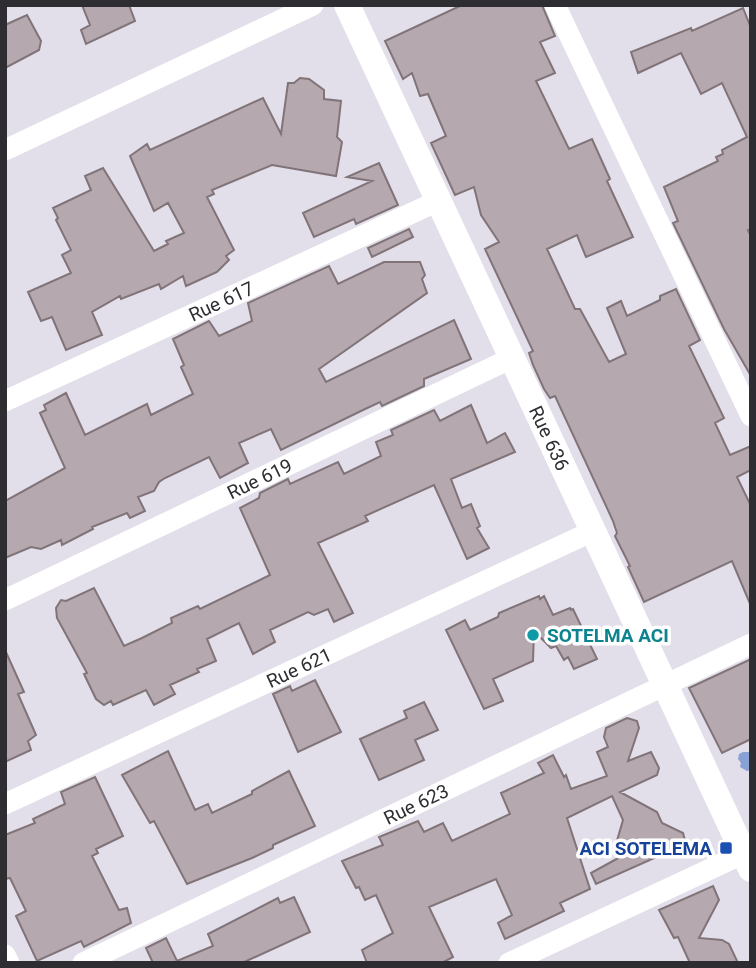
<svg xmlns="http://www.w3.org/2000/svg" width="756" height="968" font-family="Roboto,sans-serif">
	<rect width="100%" height="100%" fill="#e2deea"/>
	<path fill="#88a2d5" d="M743,752h8v18l-4,1 -7,-4 1,-4 -3,-4 1,-5z"/>
	<path fill="#b5a8ae" stroke="#807479" stroke-width="2" d="M82,5h47l6,16 -49,23 -5,-14 9,-5z
		M462,5h80l13,31 -15,6 15,31 -19,8 33,68 23,-10 18,40 -3,2 26,56 -47,20 -9,-22 -30,14 28,60h5l29,53 17,-8 -19,-46 14,-7 6,15 33,-16v-4l16,-7 24,51 -11,6 35,72 -9,5 15,32 21,-9v24l-14,7 14,29v100l-19,-45 -88,41 -16,-35 2,-1 -15,-30 2,-3 -4,-12 -58,-125 -5,2 -6,-9 -11,-24 -4,-12 4,-2 -48,-102 14,-7 -18,-27 -7,-28 -19,8 -24,-52 15,-7 -18,-42 -8,2 -8,-23 -9,6 -18,-38z
		M743,8l8,20v201l-3,1 3,6v140l-27,-47 -51,-106 5,-2 -14,-34 54,-26 -2,-4 7,-3 -1,-4 25,-13 -25,-54 -21,11 -20,-41 -43,20 -7,-21 60,-24 1,3z
		M27,15l14,26 -2,9 -34,18v-43z
		M300,78l9,1 15,11v9l17,2 -4,36 5,5 -6,34 -64,-11 -60,25 2,4 -7,3 27,53 -8,6 3,4 -12,12 -31,14 -3,-10 -22,13 -2,-5 -38,15 -1,-3 -28,16 10,23 -36,15 -14,-33 -11,4 -13,-29 43,-19 -9,-18 9,-5 -15,-30 2,-2 -5,-10 38,-18 -6,-14 18,-8 51,83 14,-7 -2,-3 18,-8 -16,-30 -14,8 -24,-55 17,-12 3,6 113,-52 18,36 7,-51h6z
		M379,163l19,42 -42,19 -2,-5 -40,18 -11,-24 69,-32 -25,-4z
		M409,229l4,8 -41,20 -4,-9z
		M384,262h36l5,13 -3,4 5,14 -108,76 7,13 128,-62 17,39 -47,20v7l-42,20 -2,-4 -17,8 -82,40 -10,-21 -32,14 9,20 -28,15 -11,-21 -44,21 -6,4 -5,9 -16,6 7,14 -15,7 -3,-5 -35,14 1,2 -31,16 -1,-5 -20,9 -10,-2 -26,11v-57l60,-33 -25,-55 6,-3 -2,-5 22,-12 19,42 62,-31 4,11 42,-21 -12,-27 3,-2 -11,-26 36,-18 10,15 33,-15 -4,-18 81,-37 9,18z
		M471,405l16,38 18,-10 10,19 -64,27 11,29 9,-4 9,22 -3,2 12,20 -22,11 -33,-74 -69,31 3,5 -50,22 35,70 -19,9 -6,-13 -14,6 -6,-3 -38,18 5,12 -22,12 -14,-31 -32,16 9,22 -19,8 2,3 -29,13 5,9 -21,11 -8,-15 -33,15 -2,-4 -7,4 -8,-6 -12,-25 3,-1 -30,-55 -1,-10 5,-8 5,1 28,-13 30,58 18,-8 30,-15 -1,-5 27,-12 2,3 70,-34 -30,-67 19,-10 1,-5 28,-14 2,5 48,-22 6,12 37,-18 -5,-14 17,-7 -2,-5 43,-20 6,11z
		M539,596l1,3 4,-3 9,19 17,-7 1,2 2,-1 24,50 -23,10 -6,-12 -4,3 -8,-14 -5,2 -17,-17 -1,30 -40,18 10,22 -19,8 -38,-79 19,-10 5,10 28,-13 1,-4z
		M5,650l19,42 -6,2 18,41 -8,6 3,9 -26,12z
		M751,659v80l-29,14 -33,-65z
		M315,680l26,52 -43,20 -25,-58 17,-8 2,5z
		M424,702l14,28 -23,10 9,20 -45,20 -19,-41 47,-21 -3,-7z
		M627,718l10,3 2,7 -11,33 23,-9 8,16 -2,7 -37,17 37,20 5,11 21,10 3,11 -90,40 -5,-11 31,-17 -6,-12 7,-24 -11,-24 -45,22 23,71 -30,14 4,8 -59,28 -7,-16 14,-8 -16,-36 -67,28 24,50 -11,6h-75l-5,-13 31,-17 -17,-38 -11,5 -6,-13 -3,1 -14,-27 41,-16 -4,-8 39,-16 6,11 19,-9 9,18 58,-27 -9,-21 43,-20 -6,-10 15,-8 11,22 2,-2 5,14 36,-13 -10,-24 11,-5 -4,-10 2,-9z
		M168,751l27,59 13,-6 4,9 40,-19v-3l37,-20 26,55 -42,19v3l-21,10 -65,26 -33,-63 -4,2 -28,-48z
		M95,777l28,59 -27,13 2,4 -6,3 27,54 8,-2 4,15 -47,24 -3,-6 -44,20 -21,-45 10,-5 -16,-33 -5,1v-44l30,-12 -2,-4 32,-15 -4,-12z
		M713,886l6,14 -20,38 23,2 7,4 9,19h-48l-12,-26 -4,1 -15,-28z
		M294,897l16,35 -68,31h-89l-7,-15 20,-10 11,23 36,-15 -5,-12 70,-36 2,5z"/>
	<g fill="none" stroke-linecap="round" stroke-linejoin="round">
		<g stroke="#fff" stroke-width="21">
			<path d="M555,5l196,411"/>
			<path d="M5,150l308,-145"/>
			<path id="s1" d="M5,401l433,-200"/>
			<path id="s2" d="M5,600l507,-242"/>
			<path id="s3" d="M5,804l588,-273"/>
			<path d="M5,955l4,8"/>
			<path id="s4" d="M83,963l668,-319"/>
			<path d="M509,963l242,-113"/>
		</g>
		<path stroke="#fff" stroke-width="26" id="s5" d="M347,5l404,864"/>
	</g>
	<circle fill="#0f9aa8" stroke="#fff" stroke-width="2.5" cx="533" cy="635" r="7"/>
	<rect fill="#1a4fb4" stroke="#fff" stroke-width="2.5" x="719" y="841" width="14" height="14" rx="3.5"/>
	<g text-anchor="middle" stroke-width="7" stroke-linejoin="round" paint-order="stroke">
		<g font-size="19" fill="#2e2d31" stroke="#fff">
			<text dy="7" stroke="none"><textPath href="#s1" startOffset="238">Rue 617</textPath></text>
			<text dy="7" stroke="none"><textPath href="#s5" startOffset="478">Rue 636</textPath></text>
			<text dy="7" stroke="none"><textPath href="#s2" startOffset="282">Rue 619</textPath></text>
			<text dy="7" stroke="none"><textPath href="#s3" startOffset="324">Rue 621</textPath></text>
			<text dy="7" stroke="none"><textPath href="#s4" startOffset="369">Rue 623</textPath></text>
		</g>
		<g font-size="19" font-weight="bold" fill="#0d838f" stroke="#fff" text-anchor="start">
			<text x="547" y="642">SOTELMA ACI</text>
		</g>
		<g font-size="19" font-weight="bold" fill="#164399" stroke="#fff" text-anchor="end">
			<text x="712" y="855">ACI SOTELEMA</text>
		</g>
	</g>
	<rect width="756" height="968" fill="none" stroke="#2e2d31" stroke-width="14"/>
</svg>
